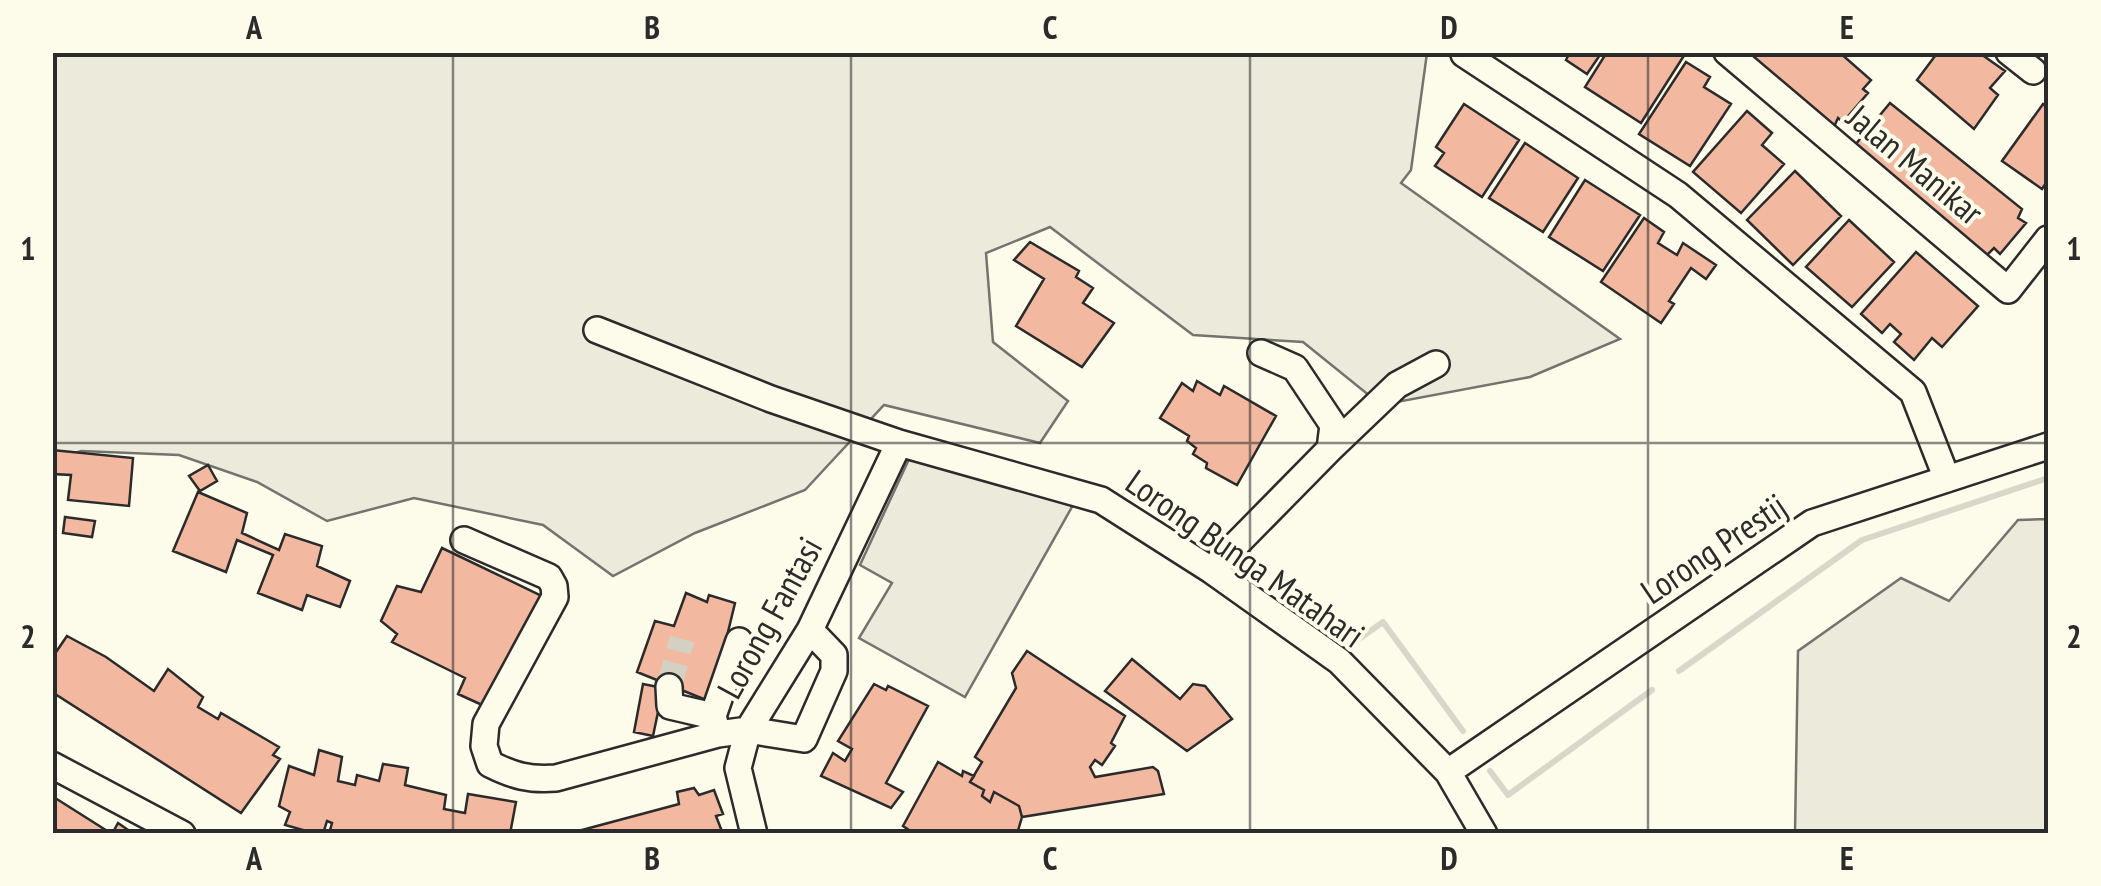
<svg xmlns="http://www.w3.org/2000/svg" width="2101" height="886" font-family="'PT Sans Narrow',sans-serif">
	<rect width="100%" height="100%" fill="#fdfbea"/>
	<path fill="#ecebdb" stroke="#74746e" stroke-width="2.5" d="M52,53h1375l-16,117 -10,13 219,156 -90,38 -149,28 -78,-63 -110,-7 -143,-108 -64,26 7,89 75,59 -28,42 -156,-38 -79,85 -110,43 -82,43 -70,-51 -129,-27 -87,23 -70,-39 -78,-27 -98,-4 -28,10z
		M910,457l167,41 -112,199 -106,-59 33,-55 -32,-18z
		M2048,519v314h-253l3,-182 103,-73 48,23 69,-81z"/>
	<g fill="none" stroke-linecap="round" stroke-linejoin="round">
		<path stroke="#d8d7c9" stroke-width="6" d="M1349,646l34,-24 80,109
			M1679,671l183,-131 186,-62
			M1490,771l18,24 144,-105"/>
	</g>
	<path fill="#f2b8a0" stroke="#2b2b2b" stroke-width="2.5" d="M1570,52h32l-15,22 -21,-14z
		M1607,52h75l3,2 -44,69 -56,-36z
		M1745,52h94l32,28 -8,9 5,4 -25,29 -5,-4 -5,11z
		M1938,52h40l27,19 -15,17 8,7 -24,34 -57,-49z
		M1686,62l24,15 -6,10 27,17 -41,62 -51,-32z
		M1890,103l132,106 -4,9 8,5 -26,31 -6,-6 -8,8 -131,-111z
		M1464,104l55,36 -37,57 -47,-31 9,-13 -8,-6z
		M2043,104l5,4v77l-2,-2 -4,6 -40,-28z
		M1747,111l25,22 -10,12 22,19 -43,49 -48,-41z
		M1525,143l53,35 -35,54 -54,-34z
		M1795,171l46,45 -48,49 -46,-45z
		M1585,180l55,35 -37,56 -54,-34z
		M1644,218l20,14 -6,11 19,12 6,-12 33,22 -10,14 -15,-11 -22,33 5,3 -13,19 -60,-41z
		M1849,220l45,42 -42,45 -46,-40z
		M1030,242l49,29 -3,6 17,11 -10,15 31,20 -32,44 -66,-41 28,-47 -30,-19z
		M1916,252l62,54 -36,41 -10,-9 -18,22 -20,-18 7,-8 -11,-10 -8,9 -21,-19z
		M1197,381l23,14 4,-9 52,30 -39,69 -31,-17 1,-5 -14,-9 3,-6 -9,-7 2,-5 -29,-18 22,-35 11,8z
		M52,450l81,8 -4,48 -61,-6 3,-25 -19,-1z
		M208,465l9,16 -17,10 -11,-15z
		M198,492l49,21 -5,20 37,17 6,-16 37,12 -5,20 33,15 -10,26 -33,-12 -5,15 -44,-17 15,-38 -36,-15 -11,32 -53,-21z
		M65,517l30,4 -3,16 -29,-4z
		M442,548l102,49 -53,112 -33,-15 7,-16 -73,-36 5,-8 -16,-13 16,-35 24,6z
		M686,593l21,9 2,-7 26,8 -24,99 -74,-30 18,-51 19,5z
		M67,636l39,21 48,34 14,-22 35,28 -5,10 20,12 3,-6 58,34 -6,8 7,4 -39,54 -189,-121v-34z
		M1027,651l98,65 -14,27 4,3 -13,19 -7,-5 -5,7 5,10 58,-10 5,4 6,23 -142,23 -3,-11 -25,-14 -4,10 -8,-6 2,-6 -14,-8 12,-20 -7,-5 41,-69 -4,-15z
		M1132,659l48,40 13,-15 12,2 27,33 -45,32 -82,-60z
		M643,684l20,4 -10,48 -19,-4z
		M874,684l12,6 2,-4 40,20 -42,77 17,9 -12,16 -70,-32 12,-23 12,8 7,-12 -14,-8z
		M319,750l23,7 -4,24 17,4 2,-10 22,6 4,-17 25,4 -3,17 41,10 -2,14 21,4 3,-19 48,8 -6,32h-181l3,-11 -5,-2 -4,13h-6l-32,-9 5,-13 -11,-6 10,-40 25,9z
		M938,762l24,14 1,-5 11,5 -4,6 14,8 -2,6 8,6 4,-10 25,14 3,11 -5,17h-102l-12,-8z
		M694,788l5,7 15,-5 9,24 -7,2 7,18h-156l112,-30 -2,-12z
		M52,796l60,38h-60z
		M118,823l16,11h-22z"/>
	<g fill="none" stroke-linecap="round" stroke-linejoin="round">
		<path stroke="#d3d1c4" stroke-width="25" stroke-dasharray="25 12" stroke-linecap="butt" d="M669,687l13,-48"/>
		<g stroke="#2b2b2b" stroke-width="30">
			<path id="minor" d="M1727,52l281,238 40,-51
				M2009,52l24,19
				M1464,54l214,141 235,197 34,87
				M597,330l174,69 128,44 202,57 110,70 128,91 109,111 36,62
				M1330,449l67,-64 39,-21
				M464,540l85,37 5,9 1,11 -69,127 -2,22 6,18c24,12 39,16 66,14l162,-44 30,-4 56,9 30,-68v-16l-24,-25
				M1211,570l119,-121 3,-24 -38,-57 -34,-15
				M669,687l1,19 43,10
				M718,734l-5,-18 26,-75
				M52,765l130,69
				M1448,772l364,-249 236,-77
				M754,834l-16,-66 10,-38 62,-100 89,-187"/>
		</g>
		<use href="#minor" stroke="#fdfbea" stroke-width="25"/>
	</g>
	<path fill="none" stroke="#2b2b2b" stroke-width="2.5" stroke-opacity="0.55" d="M453,52v782M851,52v782M1250,52v782M1648,52v782M52,443h1996"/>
	<g text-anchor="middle" stroke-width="8" stroke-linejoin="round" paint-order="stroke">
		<g font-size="35" fill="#2b2b2b" stroke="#fdfbea">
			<text transform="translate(1915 165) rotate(40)" y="12">Jalan Manikar</text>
			<text transform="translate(1714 549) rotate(-34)" y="12">Lorong Prestij</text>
			<text transform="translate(1245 559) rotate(35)" y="12">Lorong Bunga Matahari</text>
			<text transform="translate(770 618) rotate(-61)" y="12">Lorong Fantasi</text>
		</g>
	</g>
	<rect width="2101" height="886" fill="none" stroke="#fdfbea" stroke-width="110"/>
	<rect x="55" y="55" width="1991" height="776" fill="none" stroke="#2b2b2b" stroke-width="4"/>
	<g font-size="32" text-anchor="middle" font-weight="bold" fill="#2b2b2b">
		<text x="254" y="39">A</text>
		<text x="652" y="39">B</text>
		<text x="1050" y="39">C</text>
		<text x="1449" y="39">D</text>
		<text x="1847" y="39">E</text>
		<text x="28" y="260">1</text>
		<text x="2074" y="260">1</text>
		<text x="28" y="648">2</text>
		<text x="2074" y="648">2</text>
		<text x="254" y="870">A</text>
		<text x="652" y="870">B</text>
		<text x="1050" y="870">C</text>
		<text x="1449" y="870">D</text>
		<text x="1847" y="870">E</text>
	</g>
</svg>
